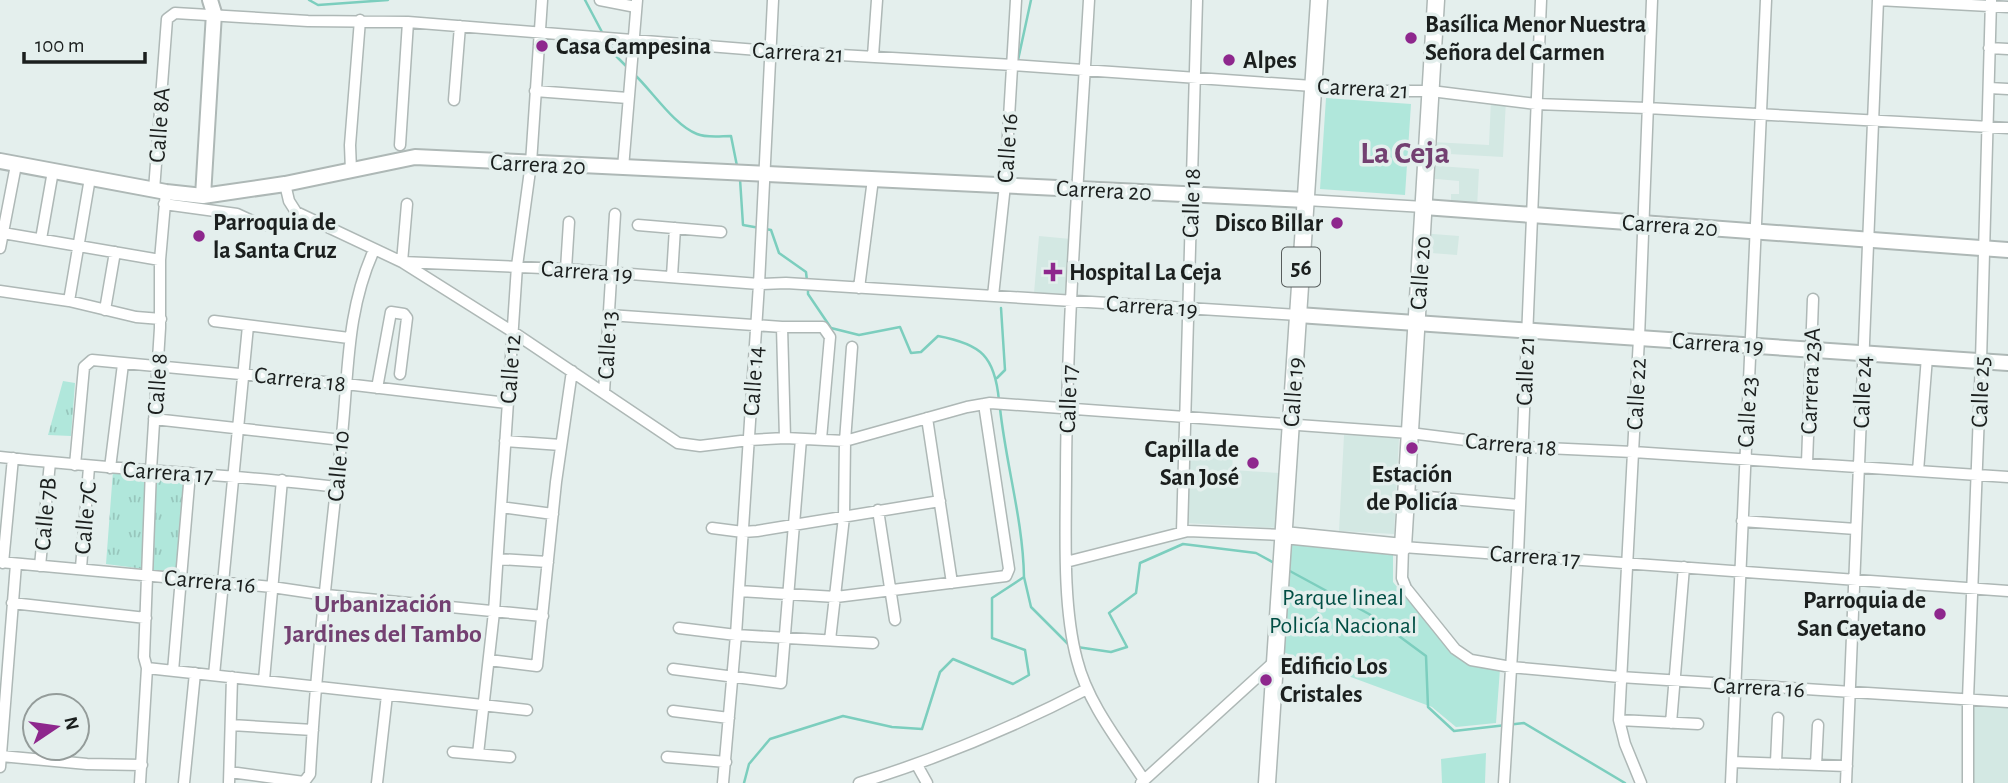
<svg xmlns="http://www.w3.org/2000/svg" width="2008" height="783" font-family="'Alegreya Sans',sans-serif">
	<defs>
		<pattern id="grass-tufts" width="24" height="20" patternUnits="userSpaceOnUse" patternTransform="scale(1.75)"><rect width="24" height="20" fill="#b0e7db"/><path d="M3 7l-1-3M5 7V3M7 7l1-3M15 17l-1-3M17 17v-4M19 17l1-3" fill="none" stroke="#97c6bc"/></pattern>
	</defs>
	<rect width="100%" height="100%" fill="#e4efed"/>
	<path fill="#d3e8e3" d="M1491,100h15l-3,57 -72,-4 1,-11 57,3z
		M1426,165l53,4 -2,39 -26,-1v-13h8v-13l-34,-3z
		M1420,233l39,3 -2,19 -39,-3z
		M1039,236l32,3 -3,55 -34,-1z
		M1344,435l55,3 -5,96 -55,-3z
		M1187,452l46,3 -1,15 48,3 -2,55 -93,-5z
		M1974,704l34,2v77h-36z"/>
	<path fill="url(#grass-tufts)" d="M63,381l12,2 -4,53 -23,-1z
		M113,471l33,3 -2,95 -38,-5z
		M155,473l30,3 -8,99 -24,-3z"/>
	<path fill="#b0e7db" d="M1326,98l85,6 -6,91 -85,-6z
		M1288,538l105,11v33l55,67 21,15 31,5 -4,54 -40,4 -24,-20 -149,-55z
		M1486,753l-1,30h-43l-1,-24z"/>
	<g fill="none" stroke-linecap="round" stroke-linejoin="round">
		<path stroke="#7ccebe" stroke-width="2.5" d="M309,0l9,5 70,-5
			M585,0l18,34
			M607,40l9,16 12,12
			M1018,60l13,-60
			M635,75c17,16 40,51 62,59 9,4 24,2 34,2l6,30
			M740,179l3,46 28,5 8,23 27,19 1,9
			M808,288v6l23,34 28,7 41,-8 11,26 10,-1 17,-16c43,8 57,20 61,65
			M997,378l8,-8 -4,-62
			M1000,408c6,57 23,112 24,169
			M1288,570l81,44 57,42 2,51 26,24 70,-8 101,60
			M1077,647l34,5 16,-5 -18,-34 27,-20 4,-30 43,-19 73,9 20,11
			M744,783l5,-19 21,-25 73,-23 49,11 30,2 18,-57 13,-13 60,25 16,-9 -4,-25 -33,-12v-40l32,-21 7,30 39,39"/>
		<g stroke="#aeb8b6" stroke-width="13">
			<path id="street" d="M600,0l36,7
				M1089,0c-9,157 -22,314 -23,471 0,58 -4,133 11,189 11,44 43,83 67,120
				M1878,0l130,7
				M1989,48l19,1
				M873,56l4,-56
				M1989,88l19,1
				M535,91l93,7
				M454,100l6,-74
				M400,145l8,-123
				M623,168l14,-168
				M351,171l-1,-26 10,-125
				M285,184l4,17 7,11 106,50 164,7 193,15 27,-1 512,32
				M154,190l13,-171 8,-6 133,8 100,1 363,29 242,14 371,26h47l105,13 111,4 361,20
				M1306,200l118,7
				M164,204l73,10 24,11 57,-2
				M638,225l83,7
				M3,233l157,27
				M41,239l12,-68
				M0,248l16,-83
				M402,262l111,70 165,111 22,3 49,-6 36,-2 60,3 122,-34 23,-4 420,30 112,14 111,5 375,25
				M402,262l5,-58
				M566,269l3,-47
				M672,276l3,-48
				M859,288l14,-109
				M0,291l69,10 67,16 25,2
				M993,296l12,-111 11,-185
				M69,301l21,-123
				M105,310l10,-58
				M609,315l173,12h41l7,10 -9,102
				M214,321l135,17
				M782,327l3,111
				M377,388l14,-76 13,2 3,4 -7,56
				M604,392l11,-178
				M927,418l25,165
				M154,419l188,21
				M505,441l56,4
				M0,457c112,13 224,16 336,30
				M1807,463l6,-164
				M75,465l9,-98 8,-7 254,24 161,19
				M110,468l13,-104
				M1918,471l9,-114
				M1406,495l113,10
				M501,507l52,7
				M878,510l17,110
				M1742,521l114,8
				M712,528l31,4 14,-1 183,-30
				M1182,532l15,-532
				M498,559l50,3
				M0,562l272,25 54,8 217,21
				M1066,562l122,-31 96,4
				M3,563l10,-105
				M40,566l10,-104
				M81,568l8,-101
				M739,591l97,6 170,-21 3,-7 -25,-165
				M2008,591l-605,-44 -1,31 4,10 49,61 16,11 40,7 109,10 388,25
				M12,603l134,15
				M679,628l57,7 137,8
				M830,640l14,-123 1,-76 7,-94
				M489,660l48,6 19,-184 16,-111
				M147,668l380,42
				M673,669l108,14 20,-244
				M173,671l17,-198
				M214,675l34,-349
				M264,680l18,-200
				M673,711l56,7
				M1619,720l79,4
				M1671,723l13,-156
				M231,725l82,5
				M453,752l57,5
				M478,754l16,-142 23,-346 14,-103 11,-163
				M1,756l86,8 55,1
				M667,757l59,5
				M1732,762l115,4
				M1776,762l2,-44
				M917,765l10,18
				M1816,765l2,-40
				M0,767l16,-203
				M230,772l74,10 6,-8c6,-110 19,-221 31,-330 8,-68 4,-130 33,-194
				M140,783l7,-115 -3,-11 7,-187 9,-142v-68l6,-68
				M184,783l11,-110
				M229,783l3,-106
				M377,783l10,-88
				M723,783l13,-148 23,-351 14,-284
				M859,783c81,-25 153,-55 228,-94
				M1141,783l134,-122
				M1504,783l14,-228 23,-555
				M1641,783l-16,-39 -6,-24 20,-382 13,-338
				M1731,783l35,-783
				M1846,783l32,-783
				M1968,783v-84l13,-338 10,-361"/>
		</g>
		<g stroke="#aeb8b6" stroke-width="18">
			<path id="secondary" d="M0,161l166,31 37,4 82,-12 130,-27 891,43
				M203,196l11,-183 -4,-13
				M1424,207l584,43
				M1298,315l710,48"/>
		</g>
		<g stroke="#aeb8b6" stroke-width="19">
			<path id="primary" d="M1284,535l119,12 33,-547
				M1267,783l52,-783"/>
		</g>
		<use href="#street" stroke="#fff" stroke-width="10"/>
		<use href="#secondary" stroke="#fff" stroke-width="14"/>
		<use href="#primary" stroke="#fff" stroke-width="16"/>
	</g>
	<g fill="#8e278d" stroke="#e4efed" stroke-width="2.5">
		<circle cx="1411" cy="38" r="7"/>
		<circle cx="542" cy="46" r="7"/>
		<circle cx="1229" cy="60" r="7"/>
		<circle cx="1337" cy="223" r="7"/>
		<circle cx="199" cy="236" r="7"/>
		<path d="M1049.5 261.5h7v7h7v7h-7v7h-7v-7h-7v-7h7z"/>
		<circle cx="1412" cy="448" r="7"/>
		<circle cx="1253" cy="463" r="7"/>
		<circle cx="1940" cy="614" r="7"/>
		<circle cx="1266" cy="680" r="7"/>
	</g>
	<g text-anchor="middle" stroke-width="7" stroke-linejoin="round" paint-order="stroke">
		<rect fill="#e4efed" stroke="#575d5c" stroke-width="2" x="1282" y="247.5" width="38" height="39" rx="5"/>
		<g font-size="23" font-weight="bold" fill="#1b1f1e">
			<text x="1301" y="275">56</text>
		</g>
		<g font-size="24" font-weight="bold" fill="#1b1f1e" stroke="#e4efed" text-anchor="start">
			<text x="1425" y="32">Basílica Menor Nuestra<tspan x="1425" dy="28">Señora del Carmen</tspan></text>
			<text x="556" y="54">Casa Campesina</text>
			<text x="1243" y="68">Alpes</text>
			<text x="213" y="230">Parroquia de<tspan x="213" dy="28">la Santa Cruz</tspan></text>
			<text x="1323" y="231" text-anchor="end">Disco Billar</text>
			<text x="1069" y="280">Hospital La Ceja</text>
			<text x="1239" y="457" text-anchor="end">Capilla de<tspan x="1239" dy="28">San José</tspan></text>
			<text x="1412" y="482" text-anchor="middle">Estación<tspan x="1412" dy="28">de Policía</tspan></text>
			<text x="1926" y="608" text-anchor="end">Parroquia de<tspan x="1926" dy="28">San Cayetano</tspan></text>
			<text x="1280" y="674">Edificio Los<tspan x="1280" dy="28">Cristales</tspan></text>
		</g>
		<g font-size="24" fill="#1b1f1e" stroke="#e4efed">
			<text transform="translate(798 52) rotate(3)" y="8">Carrera 21</text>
			<text transform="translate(1363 88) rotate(3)" y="8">Carrera 21</text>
			<text transform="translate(159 125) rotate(-86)" y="8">Calle 8A</text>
			<text transform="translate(1007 148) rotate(-86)" y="8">Calle 16</text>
			<text transform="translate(538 164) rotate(3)" y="8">Carrera 20</text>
			<text transform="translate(1104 190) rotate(3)" y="8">Carrera 20</text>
			<text transform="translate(1191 203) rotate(-88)" y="8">Calle 18</text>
			<text transform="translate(1670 225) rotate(4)" y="8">Carrera 20</text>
			<text transform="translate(587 271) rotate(4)" y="8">Carrera 19</text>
			<text transform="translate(1420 273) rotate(-86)" y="8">Calle 20</text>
			<text transform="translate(1152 306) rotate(4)" y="8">Carrera 19</text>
			<text transform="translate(1718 343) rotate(4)" y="8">Carrera 19</text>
			<text transform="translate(607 345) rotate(-87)" y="8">Calle 13</text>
			<text transform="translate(510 369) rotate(-86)" y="8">Calle 12</text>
			<text transform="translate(1525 371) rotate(-88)" y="8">Calle 21</text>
			<text transform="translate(300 379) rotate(6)" y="8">Carrera 18</text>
			<text transform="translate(753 381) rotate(-86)" y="8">Calle 14</text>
			<text transform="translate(1810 381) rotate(-88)" y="8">Carrera 23A</text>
			<text transform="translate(157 384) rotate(-86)" y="8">Calle 8</text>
			<text transform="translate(1293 392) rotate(-86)" y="8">Calle 19</text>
			<text transform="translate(1862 392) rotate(-88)" y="8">Calle 24</text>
			<text transform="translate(1980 392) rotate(-88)" y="8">Calle 25</text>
			<text transform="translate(1636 394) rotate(-87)" y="8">Calle 22</text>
			<text transform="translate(1068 399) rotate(-88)" y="8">Calle 17</text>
			<text transform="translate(1747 412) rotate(-87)" y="8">Calle 23</text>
			<text transform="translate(1511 444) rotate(5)" y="8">Carrera 18</text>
			<text transform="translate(338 466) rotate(-85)" y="8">Calle 10</text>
			<text transform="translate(168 472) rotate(4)" y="8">Carrera 17</text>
			<text transform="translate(45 514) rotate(-85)" y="8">Calle 7B</text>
			<text transform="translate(85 518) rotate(-85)" y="8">Calle 7C</text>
			<text transform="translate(1535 556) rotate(4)" y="8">Carrera 17</text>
			<text transform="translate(210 581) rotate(5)" y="8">Carrera 16</text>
			<text transform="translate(1759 687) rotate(3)" y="8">Carrera 16</text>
		</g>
		<g font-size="24" fill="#014e44" stroke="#e4efed">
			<text x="1343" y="605">Parque lineal<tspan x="1343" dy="28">Policía Nacional</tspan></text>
		</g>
		<g font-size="26" font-weight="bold" fill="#734071" stroke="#e4efed">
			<text x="383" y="612">Urbanización<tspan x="383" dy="30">Jardines del Tambo</tspan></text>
		</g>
		<g font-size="32" font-weight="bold" fill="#734071" stroke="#e4efed">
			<text x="1405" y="163">La Ceja</text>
		</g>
	</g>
	<g transform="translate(56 727) rotate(77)"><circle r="33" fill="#e4efed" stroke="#949c9a" stroke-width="2"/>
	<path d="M0-5L12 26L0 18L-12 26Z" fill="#8e278d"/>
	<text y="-10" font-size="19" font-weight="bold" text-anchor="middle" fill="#1b1f1e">N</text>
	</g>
	<path d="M24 52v10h121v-10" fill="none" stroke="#1b1f1e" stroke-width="3.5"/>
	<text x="35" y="52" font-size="21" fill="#1b1f1e" stroke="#e4efed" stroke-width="5" paint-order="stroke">100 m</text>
</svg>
